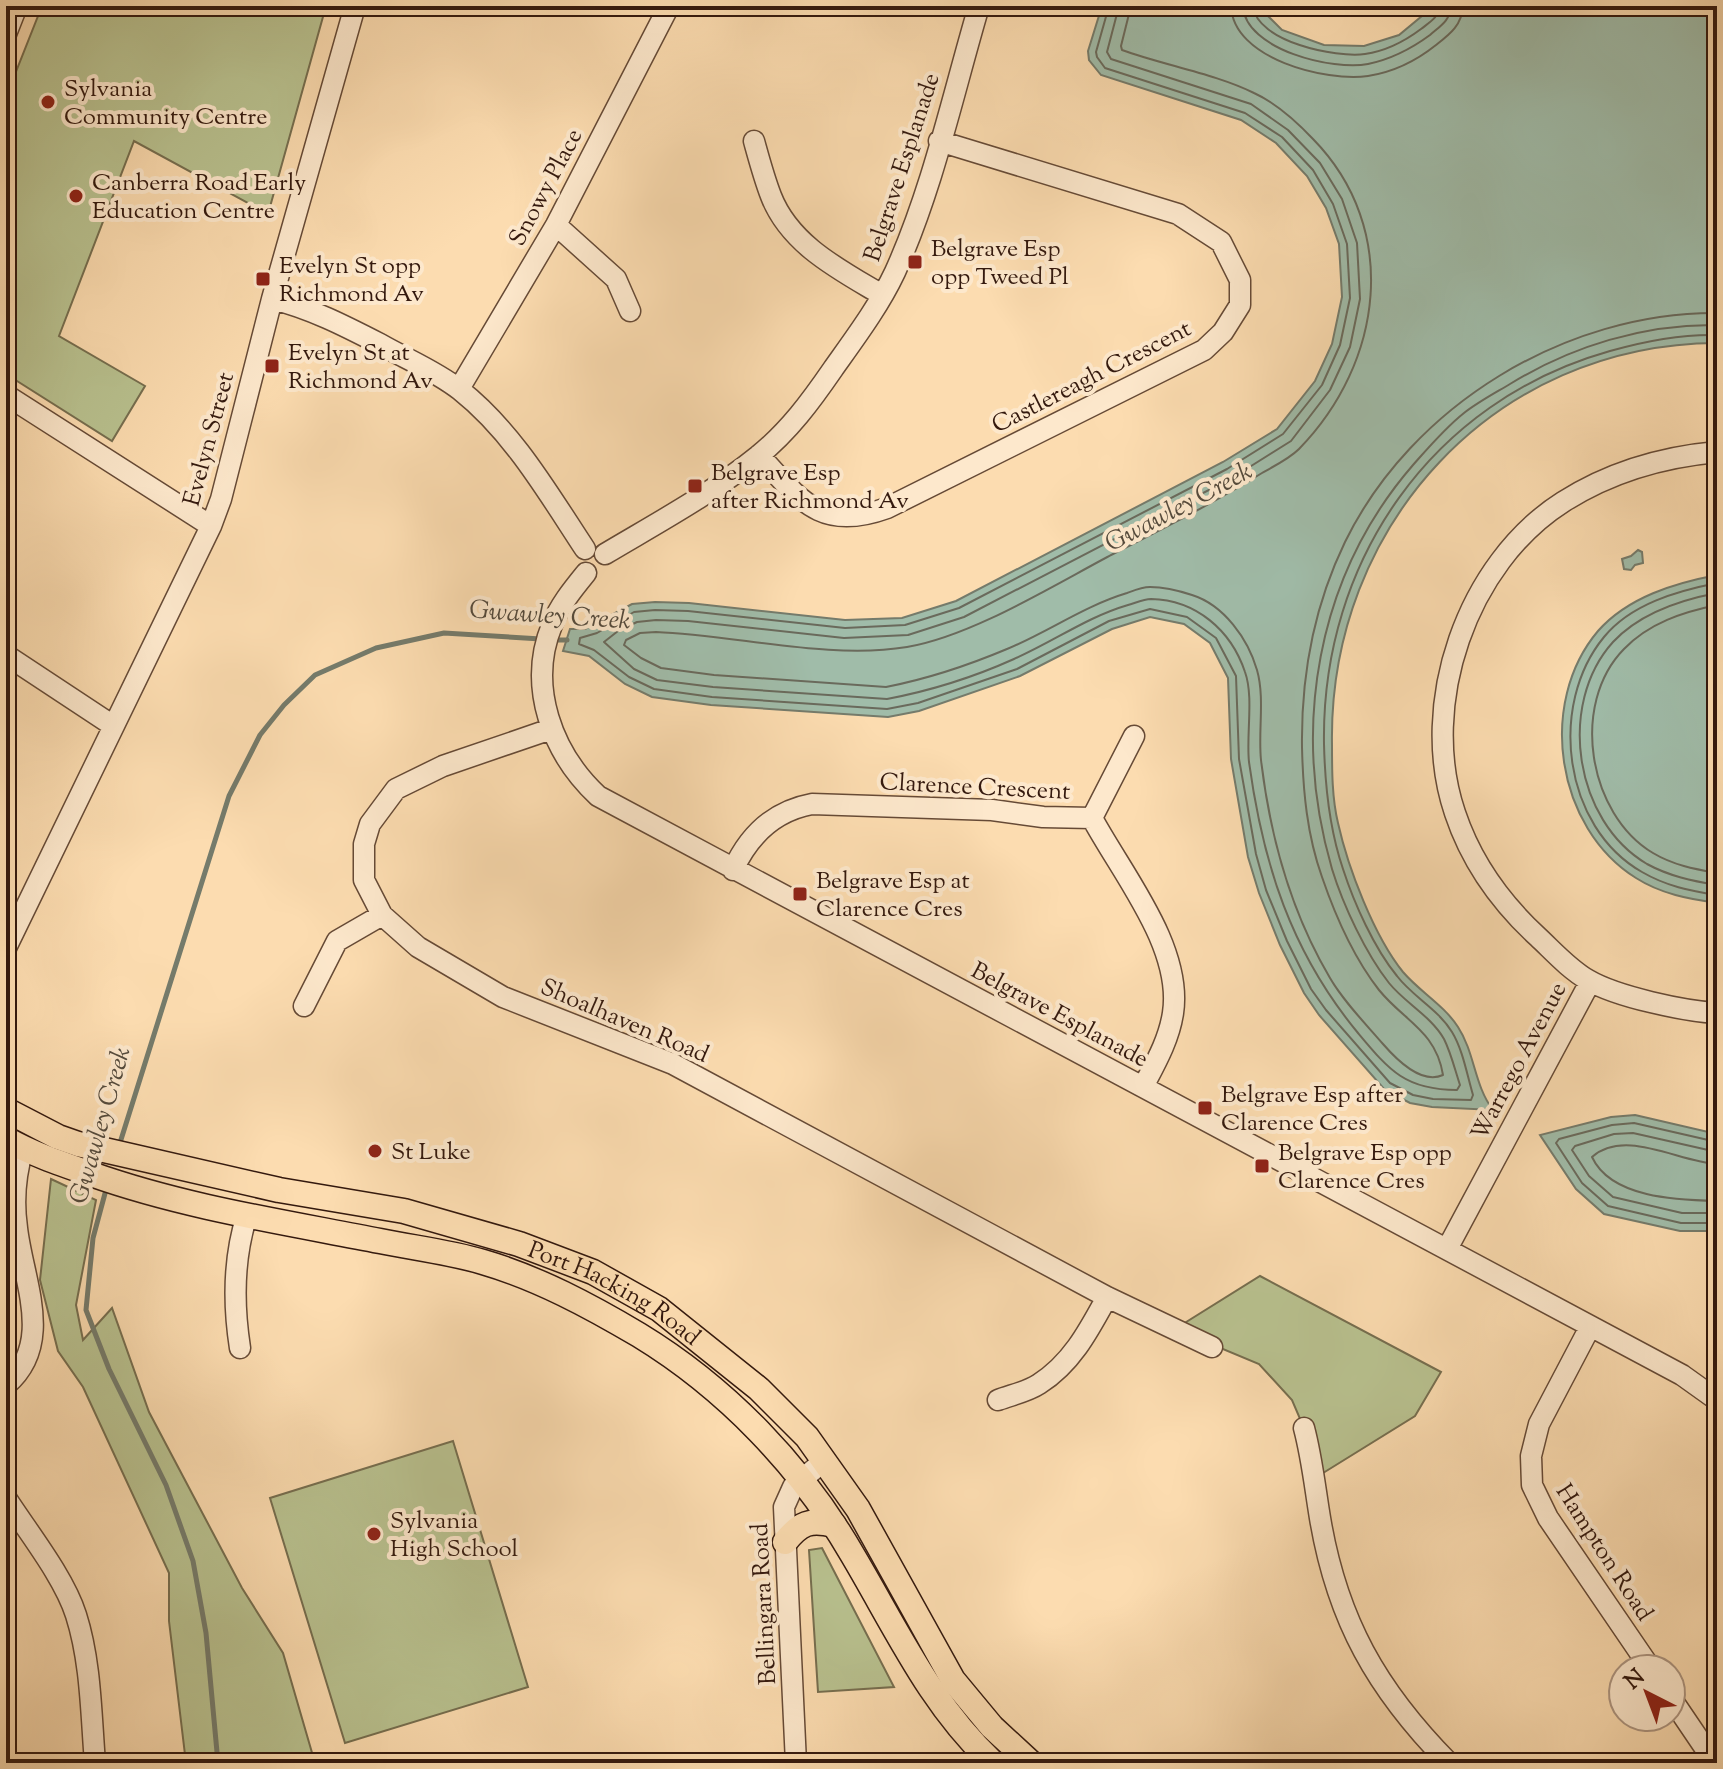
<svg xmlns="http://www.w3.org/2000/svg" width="1723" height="1769" font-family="'Sorts Mill Goudy',serif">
	<rect width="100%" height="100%" fill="#fcdcb0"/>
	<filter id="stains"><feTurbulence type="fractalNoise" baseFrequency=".0025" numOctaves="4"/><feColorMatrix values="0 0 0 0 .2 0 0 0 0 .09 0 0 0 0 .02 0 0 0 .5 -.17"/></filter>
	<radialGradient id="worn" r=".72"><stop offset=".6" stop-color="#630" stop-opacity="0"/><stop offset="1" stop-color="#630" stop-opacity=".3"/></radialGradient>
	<path fill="#b9c290" stroke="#766e4f" stroke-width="2" d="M42,6h284l-58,208 -134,-73 -75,195 86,50 -33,55 -106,-67v-277z
		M51,1179l45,21 -20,105 7,35 29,-32 37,104 93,176 41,65 32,110h-129l-17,-142v-48l-86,-186 -25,-36 -18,-71z
		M1260,1276l181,96 -26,44 -100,62 -11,-50 -12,-28 -33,-36 -84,-35z
		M453,1441l75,246 -183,56 -75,-245z
		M822,1548l72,139 -76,5 -9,-142z"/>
	<path fill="#a0bca9" stroke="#757b6b" stroke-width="2" d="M1102,6h156l24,24 42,15 40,1 35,-11 35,-29h283v337c-223,1 -389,183 -385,402 0,26 0,53 6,78 10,45 36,113 65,149 17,20 41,33 55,55 17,26 16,58 35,83l-61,-3 -22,-4 -25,-13 -66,-75 -15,-22 -24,-48 -21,-52 -11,-36 -17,-98 -3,-81 -18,-35 -26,-19 -34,-7 -38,12 -92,47 -101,35 -31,6 -177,-12 -59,-8 -27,-13 -36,-28 -26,-5 7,-22h15l47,-25 23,-2 34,1 156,17 57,-2 54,-17 267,-139 54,-33 38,-48 17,-37 10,-47 -3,-53 -13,-36 -19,-32 -31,-33 -35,-23 -140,-45 -12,-15 -1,-9z
		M1638,550l4,2 1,11 -8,2 -4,5 -7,-1 -2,-10 9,-3z
		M1717,575v328c-28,-4 -56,-9 -81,-25 -80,-50 -99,-175 -38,-247 30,-34 77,-48 119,-56z
		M1635,1115l82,19v97h-37l-76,-17 -28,-25 -36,-54 71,-18z"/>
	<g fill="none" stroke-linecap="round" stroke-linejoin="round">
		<path stroke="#6a6a5c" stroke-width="2" d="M1109,6l-13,46 1,5 8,11 140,45 37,24 31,33 20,34 14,40 3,54 -10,47 -18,40 -39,49 -56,35 -268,139 -54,17 -60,3 -157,-17 -33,-1 -21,2 -37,21 -17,5 -1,6 15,6 35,27 25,12 58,8 175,12 31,-6 99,-34 92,-48 41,-12 37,8 29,21 20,38 3,83 17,95 10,36 21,51 24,48 15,21 64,73 23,12 20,4 38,1 2,-5c-6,-20 -10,-45 -21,-63 -14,-23 -39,-35 -55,-56 -23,-28 -43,-73 -54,-107 -14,-41 -18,-82 -19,-125 -3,-183 108,-343 286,-393 35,-10 70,-17 107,-16
			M1119,6l-12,46 4,7 140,45 37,26 32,33 22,36 15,44 3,56 -10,48 -20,43 -39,51 -59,37 -268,139 -56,18 -64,3 -156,-17 -32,-1 -19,2 -19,9 -14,11 30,27 23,11 56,7 174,12c42,-8 87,-22 127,-40 39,-17 73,-42 114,-54 7,-2 16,-6 23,-6 45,1 80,31 94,73 9,25 1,63 4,90 14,102 42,190 109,271 31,37 47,57 99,57l3,-5c-5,-15 -9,-32 -16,-46 -13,-23 -39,-36 -55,-56 -23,-29 -46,-78 -57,-114 -41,-141 -16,-292 81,-404 16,-18 32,-37 51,-52 14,-11 31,-20 46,-29 62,-38 134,-60 207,-59
			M1131,6l-10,40 1,4c41,15 94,24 132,43 22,10 42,28 59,46 88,90 70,224 -14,310 -10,10 -25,17 -37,24 -48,30 -99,56 -149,81 -59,31 -141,82 -206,93 -78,13 -171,-12 -251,-15l-16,1 -14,7 -2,5 17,13 20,10 53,7 172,12c41,-8 83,-22 121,-38 41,-17 77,-43 120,-56 8,-3 15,-6 23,-6 13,0 30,4 42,8 32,10 56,44 65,75 8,28 1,61 4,90 9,76 30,152 69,218 14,24 35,45 53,66 13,15 38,41 60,31 -7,-44 -39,-54 -64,-85 -25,-32 -44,-75 -57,-113 -15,-42 -19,-86 -20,-130 -1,-71 12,-141 43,-205 67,-137 221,-230 372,-229
			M1231,6c2,53 95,76 137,70 26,-4 48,-15 68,-31 14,-11 26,-20 27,-39
			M1243,6c2,44 91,65 125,58 24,-5 43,-15 62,-29 10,-9 20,-14 21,-29
			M1253,6c4,36 83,52 112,48 21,-3 40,-13 56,-25 9,-7 18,-12 19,-23
			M1717,583c-40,8 -86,21 -113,54 -56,68 -41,190 38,235 24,14 48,19 75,23
			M1717,593c-37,7 -77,20 -104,49 -56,62 -39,179 34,222 22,12 45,17 70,21
			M1717,605c-34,7 -68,18 -93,44 -54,55 -36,165 29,204 20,12 41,16 64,20
			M1717,1142l-83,-19 -22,2 -53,14 -3,4 26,40 26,23 73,17h36
			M1717,1152l-84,-19 -19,1 -39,12 -3,4 17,26 24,21 69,16h35
			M1717,1164c-38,-2 -92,-36 -125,-7 19,41 85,43 125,44"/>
		<path stroke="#757b6b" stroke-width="5" d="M555,640h12
			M119,1146l110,-350 31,-61 24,-30 31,-30 61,-27 68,-15 97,6
			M107,1186l-14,52 -7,72 23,59 57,116 27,76 13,72 12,130"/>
		<g stroke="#664a36" stroke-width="23">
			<path id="minor" d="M6,34l11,-28
				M754,141c5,18 10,37 17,55 19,49 69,74 111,99
				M556,225l60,54 14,32
				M272,299c38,9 73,27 108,45 26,15 56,27 80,46 53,42 88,103 125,159
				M459,389l97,-164 113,-219
				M6,395l205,131
				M1717,452c-55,5 -107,20 -154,50 -96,61 -145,202 -108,311 16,48 46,90 83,124 16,15 31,32 50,43 29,17 96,31 129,33
				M759,455c42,46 62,77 128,53l317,-158 19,-18 17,-27v-25l-19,-38 -43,-28 -239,-73
				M605,554c52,-31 106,-60 153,-98 31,-25 53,-55 75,-87 22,-31 46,-63 62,-97 38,-84 58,-178 84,-266
				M586,573c-13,16 -27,33 -34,52 -25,61 0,128 46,171l1084,579 35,25
				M6,655l106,70
				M551,729l-108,37 -47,23 -26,35 -6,20v36l18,35 36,32 85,50 170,67 434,233 105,50
				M1092,818l42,-82
				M733,870c16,-35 41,-59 79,-66l180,6 51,7 49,1c30,56 91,129 81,195 -4,27 -18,51 -30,74
				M6,948l205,-422 10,-27 51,-200 83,-293
				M304,1006l33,-65 45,-26
				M1447,1249l143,-267
				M1590,1327l-51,97 -8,32 1,29 16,33 103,151
				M240,1348c-7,-45 -7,-89 7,-133
				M6,1385c49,-42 17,-104 11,-157 -4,-28 -2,-52 6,-79
				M998,1400c13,-5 29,-8 41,-16 33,-21 50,-54 68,-87
				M1304,1428c8,30 11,60 16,90 17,102 57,172 129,245
				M6,1498c22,34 58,79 70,117 15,47 15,99 19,148
				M1671,1698l44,65
				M796,1763l-12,-256 9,-20 32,-27"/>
		</g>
		<g stroke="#34190e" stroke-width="27">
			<g id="major">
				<path id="s1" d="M6,1110l52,27 20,7 201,46 125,21 115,33 74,28 66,37 100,80 48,48 51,72 95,171 39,47 39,36"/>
				<path d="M6,1139c26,15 56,25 85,35 93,33 192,48 289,67 34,7 70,11 103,21 55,16 107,44 156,73 87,53 162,131 213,219 44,74 78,150 141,209"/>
				<path d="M785,1542c15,-19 25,-23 49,-17"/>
			</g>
		</g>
		<use href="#minor" stroke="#fde8cc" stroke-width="20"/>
		<use href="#major" stroke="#fcdcb0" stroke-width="24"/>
	</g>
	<g fill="#8f2418" stroke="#fde8cc" stroke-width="3">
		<circle cx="48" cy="102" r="8"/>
		<circle cx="76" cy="196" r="8"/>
		<rect x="907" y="254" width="16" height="16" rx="4"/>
		<rect x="255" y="271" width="16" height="16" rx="4"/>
		<rect x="264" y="358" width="16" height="16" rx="4"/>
		<rect x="687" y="478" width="16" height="16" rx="4"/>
		<rect x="792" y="886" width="16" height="16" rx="4"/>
		<rect x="1197" y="1100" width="16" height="16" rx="4"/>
		<circle cx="375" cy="1151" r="8"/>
		<rect x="1254" y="1158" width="16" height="16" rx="4"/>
		<circle cx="374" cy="1534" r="8"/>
	</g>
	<g text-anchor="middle" stroke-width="8" stroke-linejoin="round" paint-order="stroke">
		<g font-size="24" fill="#34190e" stroke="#fde8cc" text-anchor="start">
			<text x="64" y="96">Sylvania<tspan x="64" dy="28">Community Centre</tspan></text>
			<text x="92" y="190">Canberra Road Early<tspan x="92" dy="28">Education Centre</tspan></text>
			<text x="931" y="256">Belgrave Esp<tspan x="931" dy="28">opp Tweed Pl</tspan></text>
			<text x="279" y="273">Evelyn St opp<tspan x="279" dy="28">Richmond Av</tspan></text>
			<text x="288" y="360">Evelyn St at<tspan x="288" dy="28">Richmond Av</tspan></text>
			<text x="711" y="480">Belgrave Esp<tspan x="711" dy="28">after Richmond Av</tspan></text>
			<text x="816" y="888">Belgrave Esp at<tspan x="816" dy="28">Clarence Cres</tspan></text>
			<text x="1221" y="1102">Belgrave Esp after<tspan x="1221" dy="28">Clarence Cres</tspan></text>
			<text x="391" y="1159">St Luke</text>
			<text x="1278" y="1160">Belgrave Esp opp<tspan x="1278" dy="28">Clarence Cres</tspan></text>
			<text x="390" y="1528">Sylvania<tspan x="390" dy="28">High School</tspan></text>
		</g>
		<g font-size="24" fill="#34190e" stroke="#fde8cc">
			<text transform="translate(901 167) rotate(-72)" y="8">Belgrave Esplanade</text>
			<text transform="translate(545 187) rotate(-62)" y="8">Snowy Place</text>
			<text transform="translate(1091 376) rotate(-27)" y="8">Castlereagh Crescent</text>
			<text transform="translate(208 439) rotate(-75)" y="8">Evelyn Street</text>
			<text transform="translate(975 786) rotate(3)" y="8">Clarence Crescent</text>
			<text transform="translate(1060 1014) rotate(28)" y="8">Belgrave Esplanade</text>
			<text transform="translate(625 1020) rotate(23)" y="8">Shoalhaven Road</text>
			<text transform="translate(1518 1061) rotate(-62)" y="8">Warrego Avenue</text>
			<text dy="8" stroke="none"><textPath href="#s1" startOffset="640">Port Hacking Road</textPath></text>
			<text transform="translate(1605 1552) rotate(57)" y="8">Hampton Road</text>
			<text transform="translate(763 1604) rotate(-93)" y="8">Bellingara Road</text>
		</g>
		<g font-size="26" font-style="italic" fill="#544a3c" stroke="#fde8cc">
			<text transform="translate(1178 506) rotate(-28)" y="9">Gwawley Creek</text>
			<text transform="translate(550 614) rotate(4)" y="9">Gwawley Creek</text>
			<text transform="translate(99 1125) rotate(-74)" y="9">Gwawley Creek</text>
		</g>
	</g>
	<rect width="1723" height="1769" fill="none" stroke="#fcdcb0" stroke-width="32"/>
	<rect x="8" y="8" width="1707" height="1753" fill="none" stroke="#34190e" stroke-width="4"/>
	<rect x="16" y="16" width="1691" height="1737" fill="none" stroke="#34190e" stroke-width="2"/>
	<g transform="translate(1647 1693) rotate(318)"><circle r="38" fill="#fde8cc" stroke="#ad9580" stroke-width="2"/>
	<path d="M0-6L14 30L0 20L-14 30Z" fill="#8f2418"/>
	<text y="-12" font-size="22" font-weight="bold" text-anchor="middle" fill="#34190e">N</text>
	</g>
	<rect width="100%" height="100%" filter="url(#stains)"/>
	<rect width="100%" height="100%" fill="url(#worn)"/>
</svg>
